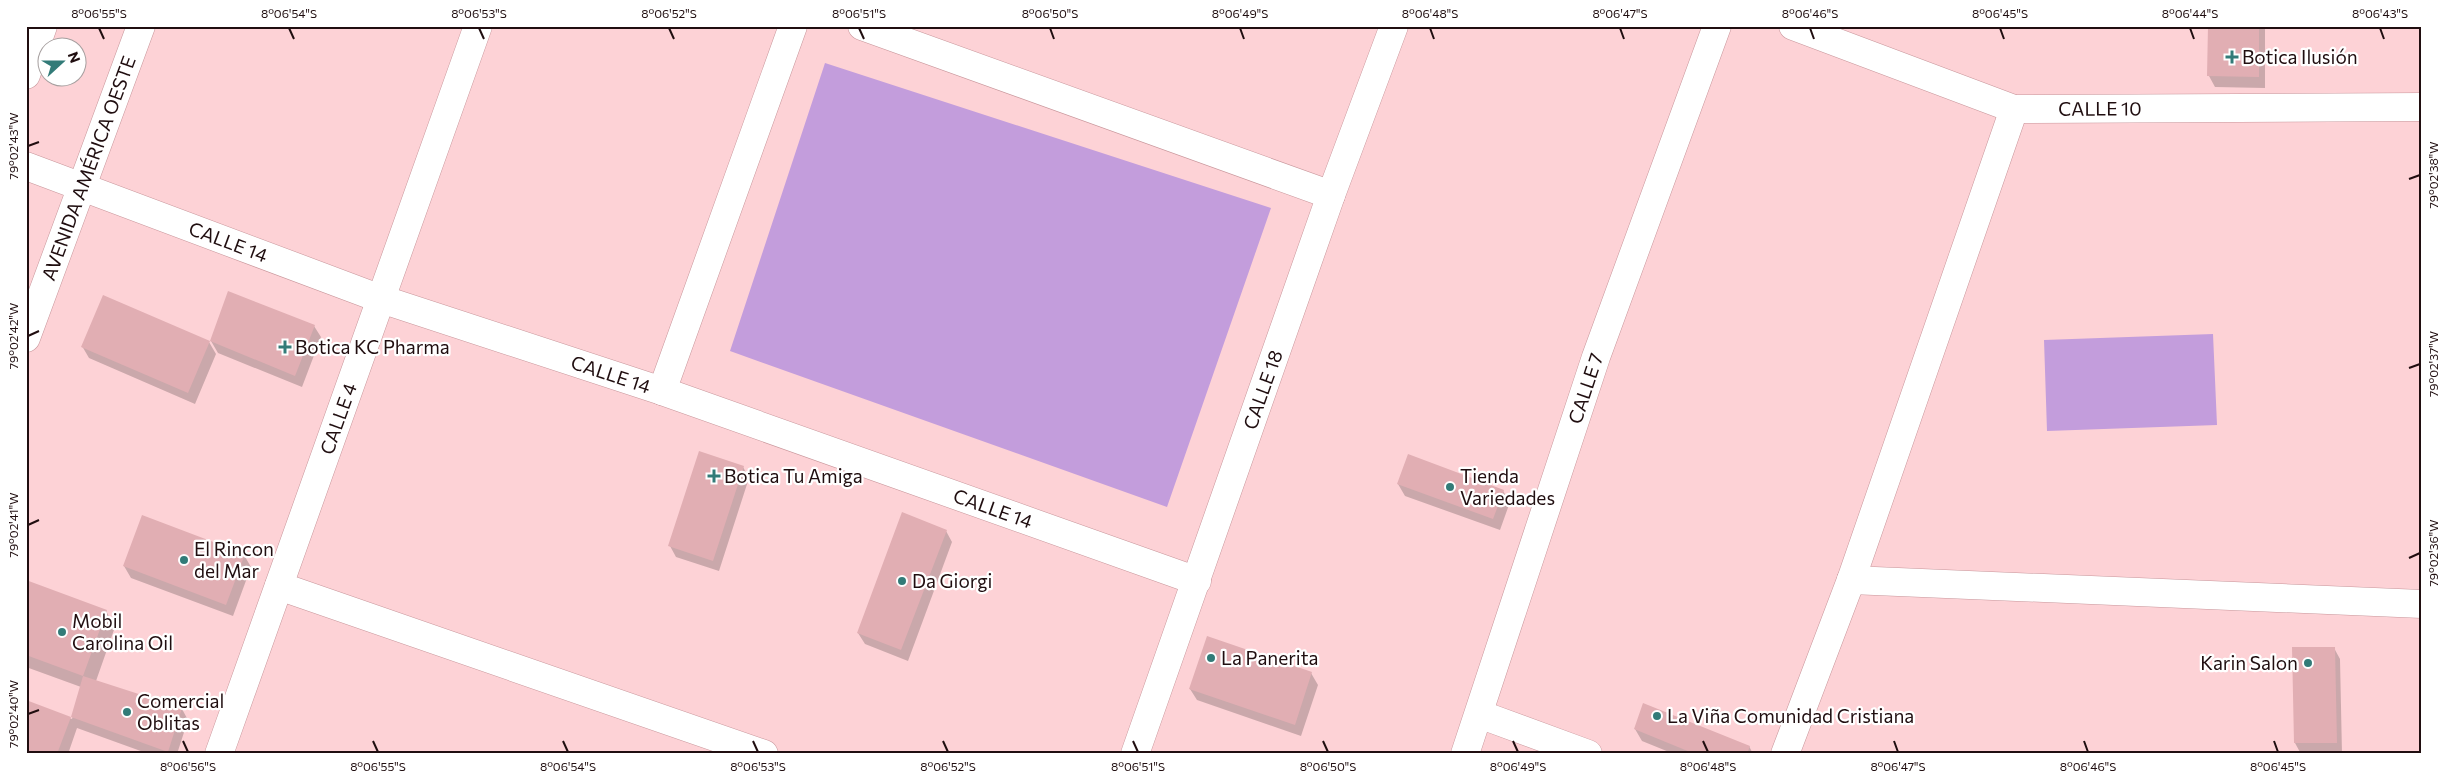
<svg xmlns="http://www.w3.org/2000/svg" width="2448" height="780" font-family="Commissioner,sans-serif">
	<rect width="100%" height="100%" fill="#fdd2d6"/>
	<path fill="#c39ddc" d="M825,63l446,145 -104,299 -437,-156z
		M2213,334l4,91 -170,6 -3,-91z"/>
	<path fill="#0003" d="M2209,26h56v62l-50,-1 -6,-11z
		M314,326l7,11 -19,50 -84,-34 -7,-12z
		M209,342l7,12 -21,50 -106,-46 -7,-12z
		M743,467l6,11 -30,93 -43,-14 -6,-11z
		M1398,484l105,7 7,11 -10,28 -95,-34z
		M946,531l6,11 -44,119 -43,-17 -7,-11z
		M244,555l7,12 -18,49 -102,-38 -7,-12z
		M26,581l80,30 9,16 -19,54 86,28 6,11 -11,34h-28l-72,-26 -9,26h-42v-53l46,18 9,-32 -55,-20z
		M2334,648l6,11 2,95h-41l-6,-11z
		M1311,673l7,12 -17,51 -104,-36 -7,-11z
		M1635,729l114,17 4,8h-79l-32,-13z"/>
	<path fill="#e1aeb3" d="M2208,26h51v51l-52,-1z
		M228,291l87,34 -20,51 -85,-35z
		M103,295l107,46 -22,52 -107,-46z
		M699,451l45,15 -31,95 -45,-15z
		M1408,454l96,36 -11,29 -96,-35z
		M902,512l45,18 -46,120 -44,-17z
		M142,515l103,39 -19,51 -103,-39z
		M26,580l81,30 -24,66 -57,-21z
		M1207,636l105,36 -17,53 -106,-36z
		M2292,647h43l2,96h-43z
		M83,676l99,32 -14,44 -97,-35z
		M26,700l45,17 -14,37h-31z
		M1643,703l107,43 -3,8h-52l-61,-25z"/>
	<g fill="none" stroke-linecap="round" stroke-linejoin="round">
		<g stroke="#c8969b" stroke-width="29">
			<g id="minor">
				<path d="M862,26l469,169"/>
				<path id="s1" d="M1793,26l221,83 408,-2"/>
				<path id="s2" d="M26,166l355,133 281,92 535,190"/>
				<path d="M662,391l131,-365"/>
				<path d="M1851,580l571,24"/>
				<path d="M279,586l485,168"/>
				<path d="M1479,714l109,40"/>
				<path id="s3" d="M219,754l259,-728"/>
				<path id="s4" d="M1135,754l196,-559 63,-169"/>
				<path id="s5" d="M1465,754l131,-397 121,-331"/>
				<path d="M1785,754l66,-174 163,-471"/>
			</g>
		</g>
		<g stroke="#c8969b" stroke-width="29">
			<g id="major">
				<path d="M26,75l17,-49"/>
				<path id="s6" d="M26,338l115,-312"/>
			</g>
		</g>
		<use href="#minor" stroke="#fff" stroke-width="28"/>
		<use href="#major" stroke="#fff" stroke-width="28"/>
	</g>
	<path fill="none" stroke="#200e10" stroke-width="2" d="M99,28l5,11M289,28l5,11M479,28l5,11M669,28l5,11M859,28l5,11M1050,28l4,11M1240,28l4,11M1430,28l4,11M1620,28l4,11M1810,28l4,11M2000,28l4,11M2190,28l4,11M2380,28l4,11M28,146l11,-4M2409,179l11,-4M28,336l11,-5M2409,368l11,-4M28,525l11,-5M2409,558l11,-5M28,714l11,-4M183,741l5,11M373,741l5,11M563,741l5,11M753,741l5,11M943,741l5,11M1133,741l5,11M1323,741l5,11M1513,741l5,11M1703,741l5,11M1894,741l4,11M2084,741l4,11M2274,741l4,11"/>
	<g fill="#327b78" stroke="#fff" stroke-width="2">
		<path d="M2229.5 49.5h5v5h5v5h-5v5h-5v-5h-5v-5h5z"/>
		<path d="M282.5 339.5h5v5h5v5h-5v5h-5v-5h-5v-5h5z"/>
		<path d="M711.5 468.5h5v5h5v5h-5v5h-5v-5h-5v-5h5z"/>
		<circle cx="1450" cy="487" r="5"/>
		<circle cx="184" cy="560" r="5"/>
		<circle cx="902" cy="581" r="5"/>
		<circle cx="62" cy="632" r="5"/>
		<circle cx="1211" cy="658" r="5"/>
		<circle cx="2308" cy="663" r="5"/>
		<circle cx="127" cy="712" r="5"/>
		<circle cx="1657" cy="716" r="5"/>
	</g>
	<g text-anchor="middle" stroke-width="4.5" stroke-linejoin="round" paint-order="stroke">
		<g font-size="19" fill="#200e10" stroke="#fff" text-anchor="start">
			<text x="2242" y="64">Botica Ilusión</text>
			<text x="295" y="354">Botica KC Pharma</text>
			<text x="724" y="483">Botica Tu Amiga</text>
			<text x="1460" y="483">Tienda<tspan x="1460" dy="22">Variedades</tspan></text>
			<text x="194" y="556">El Rincon<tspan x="194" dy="22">del Mar</tspan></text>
			<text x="912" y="588">Da Giorgi</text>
			<text x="72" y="628">Mobil<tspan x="72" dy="22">Carolina Oil</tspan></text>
			<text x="1221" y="665">La Panerita</text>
			<text x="2298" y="670" text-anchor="end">Karin Salon</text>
			<text x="137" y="708">Comercial<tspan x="137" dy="22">Oblitas</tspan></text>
			<text x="1667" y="723">La Viña Comunidad Cristiana</text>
		</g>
		<g font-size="19" fill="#200e10" stroke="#fff">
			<text dy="7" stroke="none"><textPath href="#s1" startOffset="322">CALLE 10</textPath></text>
			<text dy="7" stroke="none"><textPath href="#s6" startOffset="181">AVENIDA AMÉRICA OESTE</textPath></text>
			<text dy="7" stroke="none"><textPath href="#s2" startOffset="216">CALLE 14</textPath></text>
			<text dy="7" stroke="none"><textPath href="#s2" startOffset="621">CALLE 14</textPath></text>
			<text dy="7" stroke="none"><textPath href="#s5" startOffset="385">CALLE 7</textPath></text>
			<text dy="7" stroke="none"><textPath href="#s4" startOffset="386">CALLE 18</textPath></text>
			<text dy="7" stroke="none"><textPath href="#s3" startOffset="356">CALLE 4</textPath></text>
			<text dy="7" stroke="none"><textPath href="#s2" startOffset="1026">CALLE 14</textPath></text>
		</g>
	</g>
	<rect width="2448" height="780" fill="none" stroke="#ffffff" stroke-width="55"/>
	<g transform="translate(62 62) rotate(69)"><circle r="24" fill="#ffffff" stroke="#a69f9f"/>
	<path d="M0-4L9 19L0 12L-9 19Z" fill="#327b78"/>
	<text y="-8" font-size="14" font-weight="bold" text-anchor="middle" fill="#200e10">N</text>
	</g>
	<rect x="28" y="28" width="2392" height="724" fill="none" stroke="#200e10" stroke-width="2"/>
	<g font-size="12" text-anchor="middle" fill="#200e10">
		<text x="99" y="18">8°06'55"S</text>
		<text x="289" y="18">8°06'54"S</text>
		<text x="479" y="18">8°06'53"S</text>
		<text x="669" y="18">8°06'52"S</text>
		<text x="859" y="18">8°06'51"S</text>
		<text x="1050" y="18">8°06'50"S</text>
		<text x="1240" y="18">8°06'49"S</text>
		<text x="1430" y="18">8°06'48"S</text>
		<text x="1620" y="18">8°06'47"S</text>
		<text x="1810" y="18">8°06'46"S</text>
		<text x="2000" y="18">8°06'45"S</text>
		<text x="2190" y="18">8°06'44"S</text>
		<text x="2380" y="18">8°06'43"S</text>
		<text transform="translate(14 146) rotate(-90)" y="4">79°02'43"W</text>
		<text transform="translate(2434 175) rotate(-90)" y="4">79°02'38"W</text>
		<text transform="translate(14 336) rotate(-90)" y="4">79°02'42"W</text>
		<text transform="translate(2434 364) rotate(-90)" y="4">79°02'37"W</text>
		<text transform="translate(14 525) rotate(-90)" y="4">79°02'41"W</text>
		<text transform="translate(2434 553) rotate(-90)" y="4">79°02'36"W</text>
		<text transform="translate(14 714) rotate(-90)" y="4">79°02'40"W</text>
		<text x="188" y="771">8°06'56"S</text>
		<text x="378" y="771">8°06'55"S</text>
		<text x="568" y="771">8°06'54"S</text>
		<text x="758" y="771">8°06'53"S</text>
		<text x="948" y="771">8°06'52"S</text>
		<text x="1138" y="771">8°06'51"S</text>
		<text x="1328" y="771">8°06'50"S</text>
		<text x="1518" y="771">8°06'49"S</text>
		<text x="1708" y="771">8°06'48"S</text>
		<text x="1898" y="771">8°06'47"S</text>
		<text x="2088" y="771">8°06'46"S</text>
		<text x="2278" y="771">8°06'45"S</text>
	</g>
</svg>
